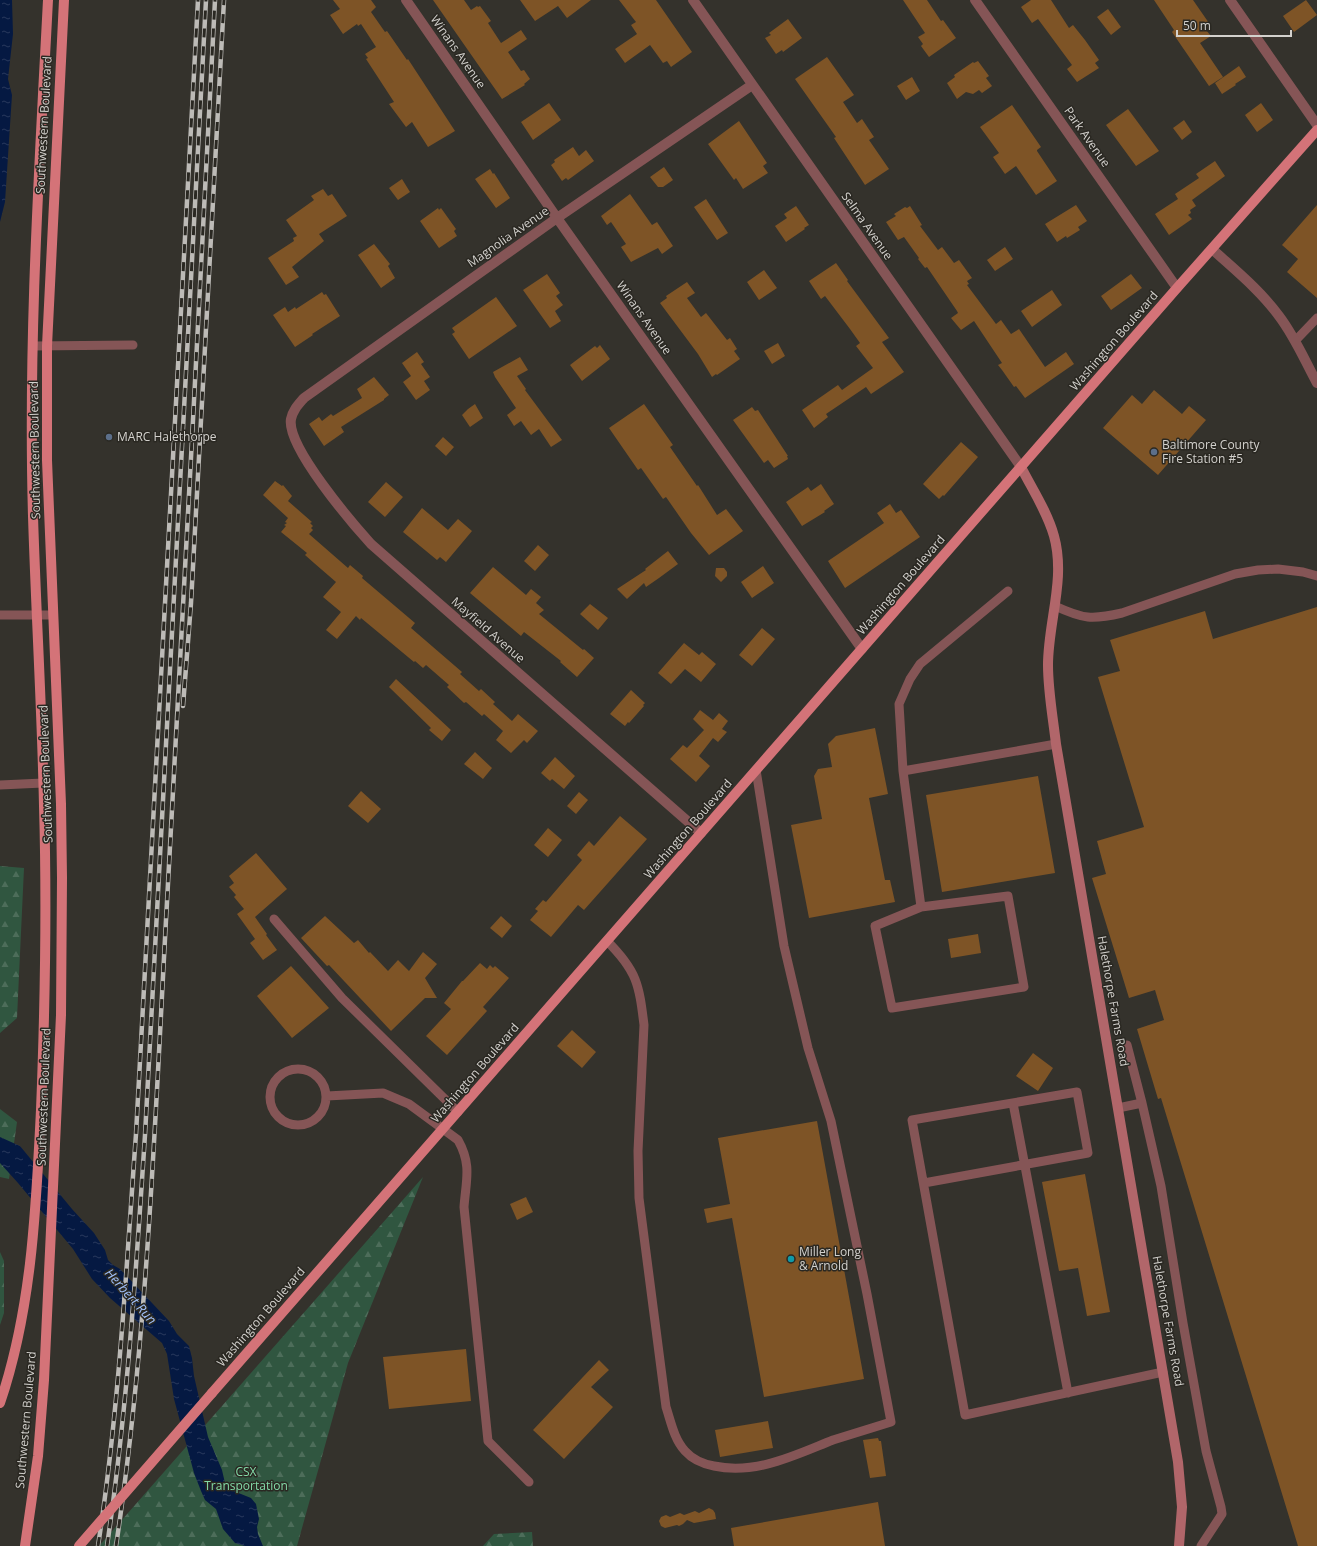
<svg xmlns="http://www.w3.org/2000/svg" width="1317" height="1546" font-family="'Open Sans',sans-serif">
	<defs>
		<pattern id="forest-firs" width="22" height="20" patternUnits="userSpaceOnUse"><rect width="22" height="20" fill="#305640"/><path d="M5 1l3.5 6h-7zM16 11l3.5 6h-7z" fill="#4d6d5a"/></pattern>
		<pattern id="water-ripples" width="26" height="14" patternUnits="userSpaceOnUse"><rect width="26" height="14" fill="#051942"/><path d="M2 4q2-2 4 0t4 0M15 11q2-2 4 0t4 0" fill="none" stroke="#29395c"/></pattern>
	</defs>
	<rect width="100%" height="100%" fill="#34322c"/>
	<path fill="url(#forest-firs)" d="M0,866l24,2 -7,150 -17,15z
		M0,1109l17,13 -8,57 -9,-2z
		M423,1177l-75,186 -51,183h-198z
		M0,1252l4,9v52l-4,12z
		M532,1532l1,14h-50l11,-12z"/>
	<path fill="url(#water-ripples)" d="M0,0h12l1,34 -5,45 4,16 -7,107 -5,20z
		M0,1137l20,9 52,63 22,24 11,17 3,10 5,5 7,4 49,52 8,13 12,12 3,12 2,18 14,61 14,33 3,13 6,7 20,8 5,6 3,15 -2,8 1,7 5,12h-18l-10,-3 -12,-14 -7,-20 -11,-9 -4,-9 -7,-18 -20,-74 -7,-45 -5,-11 -52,-45 -18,-19 -19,-30 -55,-66 -18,-20z"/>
	<path fill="#7e5426" d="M333,0h38l5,7 -5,5 14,20 2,-1 20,29 1,-1 47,72 -27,16 -16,-25 -6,5 -17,-23 5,-2 -28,-43 2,-1 -3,-4 11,-7 -15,-23 -3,2 -1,-2 -14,10 -13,-19 10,-6z
		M433,0h31l7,10 6,-4 1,1 2,-1 11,15 -3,2 13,20 20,-13 6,9 -19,13 13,19 3,-1 6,9 -6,5 1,1 -23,14z
		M520,0h71l-24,18 -9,-12 -23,15z
		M619,0h37l36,52 -21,15 -4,-6 -4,2 -13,-18 -25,18 -10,-14 22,-15 -6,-9 5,-3z
		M903,0h24l14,21 2,-1 13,18 -27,19 -8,-11 2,-2 -5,-7 7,-4z
		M1031,0h20l18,28 4,-3 12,15 14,20 -4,3 4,5 -22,14 -10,-13 5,-4 -34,-46 -6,4 -11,-16z
		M1154,0h39l18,26 -5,4 5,6 -11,7 23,34 -14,9 -37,-54 2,-2z
		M1306,0l11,15 -23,17 -11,-16z
		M1108,9l13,18 -10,8 -14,-18z
		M788,19l14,19 -19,14 -1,-2 -6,4 -11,-16 6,-3 -2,-2z
		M827,57l27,38 -11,7 14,21 5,-4 12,18 -5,3 20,29 -24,16 -31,-47 2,-1 -41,-58z
		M978,61l11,15 -3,2 6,8 -10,7 -3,-3 -6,4 -7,-2 -9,7 -10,-16 8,-6 -1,-2 19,-13 1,1z
		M1239,66l7,11 -11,7 1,1 -14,9 -7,-11z
		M912,77l8,14 -14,9 -9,-14z
		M549,103l12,17 -28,20 -12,-18z
		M1261,103l12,17 -16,12 -12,-17z
		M1012,105l29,42 -4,3v1l20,30 -21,14 -20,-29 -11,8 -12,-17 6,-4 -19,-26z
		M1128,109l31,42 -23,15 -30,-41z
		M1184,120l8,12 -10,8 -9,-12z
		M739,121l28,42 -4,3 5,7 -25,16 -7,-11 -2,2 -26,-36z
		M573,147l6,9 7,-6 8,11 -26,19 -2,-2 -4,3 -11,-16 4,-3 -1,-2z
		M1215,161l10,15 -33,24 4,6 -6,4 1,3 -3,2 4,4 -23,16 -14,-21 23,-15 -3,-5 24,-16 -3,-4z
		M664,167l9,13 -10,7h-5l-8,-10z
		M490,169l3,5 1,-1 16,25 -14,10 -21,-29z
		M402,179l8,13 -12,8 -9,-12z
		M323,189l5,7 4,-2 15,22 -28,18 5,7 -32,26 7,10 -13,8 -18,-27 26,-17 -1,-3 4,-2 -11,-16 28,-20 -3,-4z
		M630,194l22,31 5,-3 16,24 -11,8 -4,-6 -27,14 -10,-15 5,-3 -15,-22 -4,3 -6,-9z
		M706,199l22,34 -11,7 -23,-33z
		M1076,205l11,16 -9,6 2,3 -13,8 -1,-2 -9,6 -12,-18z
		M1317,205v93l-30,-26 11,-13 -16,-14z
		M796,206l13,19 -5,3 1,1 -19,13 -11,-16 12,-8 -3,-4z
		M910,206l12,19 -2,1 18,24 4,-3 12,16 5,-3 13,18 -5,3 2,3 -2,1 29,39 5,-4 10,14 8,-5 26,38 21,-15 8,12 -49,34 -9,-12 -2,1 -12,-17 -4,-5 4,-2 -28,-42 -13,9 -10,-12 7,-5 -1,-2 -30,-44 -2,1 -7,-9 1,-1 -15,-21 -6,3 -12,-18 10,-6 -2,-2 11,-7 2,1z
		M438,208l1,2 2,-2 15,21 -2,2 3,5 -18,12 -19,-27z
		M374,244l16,20 -2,2 7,12 -14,10 -23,-33z
		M1005,247l8,12 -18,12 -8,-11z
		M836,263l12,17 -1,1 42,57 -7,4 22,30 -33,22 -5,-7 -40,27 2,3 -14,11 -12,-18 36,-25 4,5 31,-22 -17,-22 4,-3 -10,-14 -25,-33 -4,3 -12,-18z
		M764,270l13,18 -18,12 -12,-18z
		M547,274l13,19 -4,3 7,9 -8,6 6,10 -11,7 -27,-38z
		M1131,274l11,14 -31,22 -10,-14z
		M687,282l8,11 -8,5 14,19 5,-4 21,27 3,-2 7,11 -3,2 6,8 -23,16 -1,-1 -4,3 -14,-23 -38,-51 7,-5 -1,-2z
		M1052,290l10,15 -30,22 -11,-16z
		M322,292l2,3 2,-1 14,22 -28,18 1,1 -18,12 -22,-32 12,-8 3,5 7,-5 1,2z
		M496,297l21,29 -48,33 -17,-25 3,-2 -3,-4z
		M778,343l7,13 -13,8 -8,-13z
		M600,345l10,14 -28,22 -12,-16 25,-19 2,2z
		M417,352l7,10 -3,2 9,13 -6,4 6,9 -14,10 -13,-18 8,-6 -9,-13z
		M520,357l8,13 -11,6 9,13 -1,1 37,50 -11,7 -12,-18 -8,6 -10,-14 -7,5 -7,-11 9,-7 -21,-31 -2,-5z
		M374,377l15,18 -5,4v1l-43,27 3,5 -20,14 -15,-22 10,-7 3,4 9,-7 2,2 29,-18 -5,-9z
		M1154,390l28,24 7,-8 17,14 -48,55 -55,-47 29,-33 10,9z
		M475,404l8,14 -13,9 -8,-12 6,-6z
		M644,404l29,41 -3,2 27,39 1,-1 19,30 9,-6 17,22 -34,24 -18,-22 -25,-36 -3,2 -22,-31 -3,2 -29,-42z
		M752,407l3,4 3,-1 30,46h-1l1,3 -14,9 -6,-8 -4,3 -31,-43z
		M443,437l11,10 -8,9 -11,-10z
		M961,442l17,15 -34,39 -1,-1 -4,4 -16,-15z
		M275,481l7,5 1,-1 9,11 -4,5 24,21 -2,1 3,3 -2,2 2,2 -4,4 39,34 2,-3 13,11 -1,2 53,45 -4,5 51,44 -2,2 19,17 2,-2 14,13 -2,2 19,17 6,-7 20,17 -11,12 -3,-3 -13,13 -15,-13 7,-9 -19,-17 -2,2 -16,-14 -2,1 -17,-16 2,-2 -23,-20 -3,3 -8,-7 -1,1 -53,-44 -1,2 -4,-4 -19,23 -11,-9 15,-18 -18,-15 13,-15 -22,-19 -9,-8 2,-2 -26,-21 5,-6 -2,-1 3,-2 -2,-1 3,-4 -25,-23z
		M386,482l17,15 -18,20 -17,-15z
		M821,484l13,20 -10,7 1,1 -23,14 -16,-24 22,-15 3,4z
		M890,504l6,9 5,-3 19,27 -75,51 -17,-27 56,-38 -7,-10z
		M422,508l26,22 10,-11 14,12 -26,31 -6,-5 -3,3 -34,-28z
		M538,545l11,10 -14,16 -11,-10z
		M668,551l10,13 -19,14 -13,9 -2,-4 -17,16 -10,-10 29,-19 -1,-1z
		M763,566l11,17 -22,15 -11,-16z
		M493,567l33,28 5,-6 10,8 -5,6 8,7 -5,4 44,36 1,-1 10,9 -17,19 -17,-15 1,-1 -37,-29 -3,4 -51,-43z
		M716,568h8l3,4v4l-6,6 -6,-6z
		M590,604l18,14 -10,12 -18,-16z
		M1317,607v939h-19l-137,-448 -3,1 -21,-70 27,-9 -9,-30 -26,8 -37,-120 14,-4 -9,-33 47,-14 -46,-150 22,-6 -10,-31 95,-29 8,28z
		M762,628l13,11 -23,27 -13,-11z
		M684,643l15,12 3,-3 14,12 -15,18 -16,-13 -14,15 -13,-11z
		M396,679l55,51 -9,11 -13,-11 2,-2 -42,-41z
		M631,690l14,13 -2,2 1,1 -15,17 -1,-1 -3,4 -15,-12z
		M700,710l13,10 6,-7 9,8 -6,8 5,3 -9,10 -5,-4 -14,18 11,10 -14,16 -26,-23 13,-14 4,3 17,-18 -11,-11z
		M875,728l13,66 -19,4 16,82h5l5,22 -86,16 -18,-93 31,-6 -8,-43 4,-7 14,-2 -4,-23 8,-8z
		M475,752l17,16 -9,11 -19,-15z
		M555,757l20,19 -11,13 -12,-10 -2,2 -9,-8z
		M1038,776l17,97 -113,19 -16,-97z
		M361,791l20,18 -13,14 -20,-17z
		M579,792l9,8 -12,14 -9,-8z
		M620,816l27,23 -63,71 -6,-5 -27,32 -21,-17 8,-9 -3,-2 8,-9 3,2 36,-42 -5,-5 12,-14 5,5z
		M548,828l14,12 -14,17 -14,-12z
		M256,853l31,36 -32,28 12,17 -1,1 11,15 -14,10 -13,-17 5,-4 -18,-25 7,-5 -10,-12 2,-2 -7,-8 5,-4 -5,-7z
		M325,916l29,27 4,-3 11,13 1,-1 18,19 10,-11 11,11 14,-19 14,12 -12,14 12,20h-12l-34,33 -62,-66 -2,1 -26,-28z
		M501,916l11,10 -10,12 -12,-10z
		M978,934l3,19 -30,5 -3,-19z
		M480,963l7,6 3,-4 3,3 2,-2 14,12 -26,29 4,4 -40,44 -21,-19 25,-27 -7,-6 18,-22h1z
		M291,966l38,42 -37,30 -35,-42z
		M572,1030l24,22 -14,16 -25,-22z
		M1033,1053l20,15 -15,23 -22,-15z
		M817,1121l47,258 -100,18 -32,-179 -25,5 -3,-14 26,-5 -12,-66z
		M1085,1174l25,138 -23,4 -9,-48 -19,3 -17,-89z
		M526,1197l7,15 -16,8 -7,-16z
		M466,1349l5,52 -82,8 -6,-52z
		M599,1360l10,10 -18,17 22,20 -49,52 -31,-29z
		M768,1421l5,27 -53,9 -5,-27z
		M878,1438l1,3h2l5,35 -16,2 -7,-38z
		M878,1502l7,44h-151l-3,-18z
		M709,1508l4,2 2,3 1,6 -22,4 -7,-3 -4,4 -4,2 -2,-1 -12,3 -4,-2 -2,-5 2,-4 5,-2 4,2 10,-4 4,2 11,-4 4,2z"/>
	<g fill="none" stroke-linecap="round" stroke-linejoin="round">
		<path stroke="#855556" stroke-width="9" d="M1295,341l22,-23
			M33,346l100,-1
			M1055,606c28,13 37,14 67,7l113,-39 23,-4 20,-1 25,3 14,4
			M0,615h52
			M903,771l-4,-67 11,-25 10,-15 88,-73
			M0,785l43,-2
			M921,907l87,-11 16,91 -132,21 -17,-82 46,-19 -18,-136 153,-27
			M274,919l68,79 116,114
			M607,941c30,30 32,43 37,84l-6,126 1,47 27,209c5,15 8,32 19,44 8,9 18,13 29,15 42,9 81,-11 119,-26 19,-6 39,-12 58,-18l-24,-128 -36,-173 -23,-73 -24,-102 -28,-176
			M1127,1045l15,58 19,83 22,137 23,128 15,56 1,7 -21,32
			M270 1097a28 28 0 1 1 56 0a28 28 0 1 1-56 0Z
			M327,1096l56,-3 26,11 49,36c14,25 8,40 6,67l24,234 41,41
			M1013,1103l55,290
			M1118,1108l24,-5
			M924,1183l164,-30 -11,-61 -165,28 53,295 198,-43"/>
		<path stroke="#855556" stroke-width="10" d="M406,0l151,218 305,431
			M693,0l328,467
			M975,0l202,288
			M1230,0l87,125
			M1212,249c23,21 48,41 67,67 16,21 26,45 38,67
			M701,833l-330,-289c-19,-21 -85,-98 -80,-125 2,-9 7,-14 13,-21l253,-180 195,-133"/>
		<path stroke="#b1666a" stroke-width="10" d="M1021,467c11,22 26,44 33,69 12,43 -6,86 -6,129 0,26 5,53 8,79l122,718 4,45 -3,39"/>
		<path stroke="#d47378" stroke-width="10" d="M212,1393l965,-1105 140,-158
			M0,1403c32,-94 36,-195 41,-293 4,-101 6,-203 3,-304 -2,-97 -8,-193 -11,-290 -5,-172 6,-344 15,-516
			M25,1546l13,-90 6,-76 17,-365 1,-137 -1,-74 -14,-344v-114l17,-346"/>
		<g stroke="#bdbbb7" stroke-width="4.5">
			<path id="rail" d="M183,706l8,-103 33,-603
				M98,1546c21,-136 28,-275 38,-412l62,-1134
				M107,1546c20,-136 29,-274 38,-411l61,-1135
				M116,1546c32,-213 39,-429 51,-644 17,-301 32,-601 48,-902"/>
		</g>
		<use href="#rail" stroke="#2a2822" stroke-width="3" stroke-dasharray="9" stroke-linecap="butt"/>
		<path stroke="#d47378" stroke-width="10" d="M79,1546l133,-153"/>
	</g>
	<g fill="#5c6f8a" stroke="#2a2822" stroke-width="1.5">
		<circle cx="109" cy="437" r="4"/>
		<circle cx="1154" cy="452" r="4"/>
	</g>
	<circle fill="#0f9aa8" stroke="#2a2822" stroke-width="1.5" cx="791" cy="1259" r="4"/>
	<g text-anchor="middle" stroke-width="3" stroke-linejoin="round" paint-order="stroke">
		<g font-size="12" fill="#d3d1cd" stroke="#2a2822">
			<text transform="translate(458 52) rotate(55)" y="4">Winans Avenue</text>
			<text transform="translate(44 125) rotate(-87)" y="4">Southwestern Boulevard</text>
			<text transform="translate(1087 137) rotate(55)" y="4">Park Avenue</text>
			<text transform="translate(867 226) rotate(55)" y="4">Selma Avenue</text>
			<text transform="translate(508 237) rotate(-35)" y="4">Magnolia Avenue</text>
			<text transform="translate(644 318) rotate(55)" y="4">Winans Avenue</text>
			<text transform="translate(1114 341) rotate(-49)" y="4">Washington Boulevard</text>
			<text transform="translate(35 450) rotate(-91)" y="4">Southwestern Boulevard</text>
			<text transform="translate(901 585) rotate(-49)" y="4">Washington Boulevard</text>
			<text transform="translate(488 630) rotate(41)" y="4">Mayfield Avenue</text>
			<text transform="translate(46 774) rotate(-92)" y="4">Southwestern Boulevard</text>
			<text transform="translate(688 829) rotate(-49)" y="4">Washington Boulevard</text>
			<text transform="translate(1113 1001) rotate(80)" y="4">Halethorpe Farms Road</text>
			<text transform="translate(475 1073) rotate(-49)" y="4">Washington Boulevard</text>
			<text transform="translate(44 1097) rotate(-88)" y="4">Southwestern Boulevard</text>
			<text transform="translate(261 1317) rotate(-49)" y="4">Washington Boulevard</text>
			<text transform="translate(1168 1321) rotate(80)" y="4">Halethorpe Farms Road</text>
			<text transform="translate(26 1420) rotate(-85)" y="4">Southwestern Boulevard</text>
		</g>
		<g font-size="12" fill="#d3d1cd" stroke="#2a2822" text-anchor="start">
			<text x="117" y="441">MARC Halethorpe</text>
			<text x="1162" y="449">Baltimore County<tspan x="1162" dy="14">Fire Station #5</tspan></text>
			<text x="799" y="1256">Miller Long<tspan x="799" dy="14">&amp; Arnold</tspan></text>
		</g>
		<g font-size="12" fill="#83dba8" stroke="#2a2822">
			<text x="246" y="1476">CSX<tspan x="246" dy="14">Transportation</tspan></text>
		</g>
		<g font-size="13" font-style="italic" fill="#a1c1fb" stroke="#2a2822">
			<text transform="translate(131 1296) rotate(48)" y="5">Herbert Run</text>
		</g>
	</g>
	<path d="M1177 30v6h114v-6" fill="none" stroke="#d3d1cd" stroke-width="2"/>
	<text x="1183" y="30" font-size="12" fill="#d3d1cd" stroke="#2a2822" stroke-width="3" paint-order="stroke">50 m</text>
</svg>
